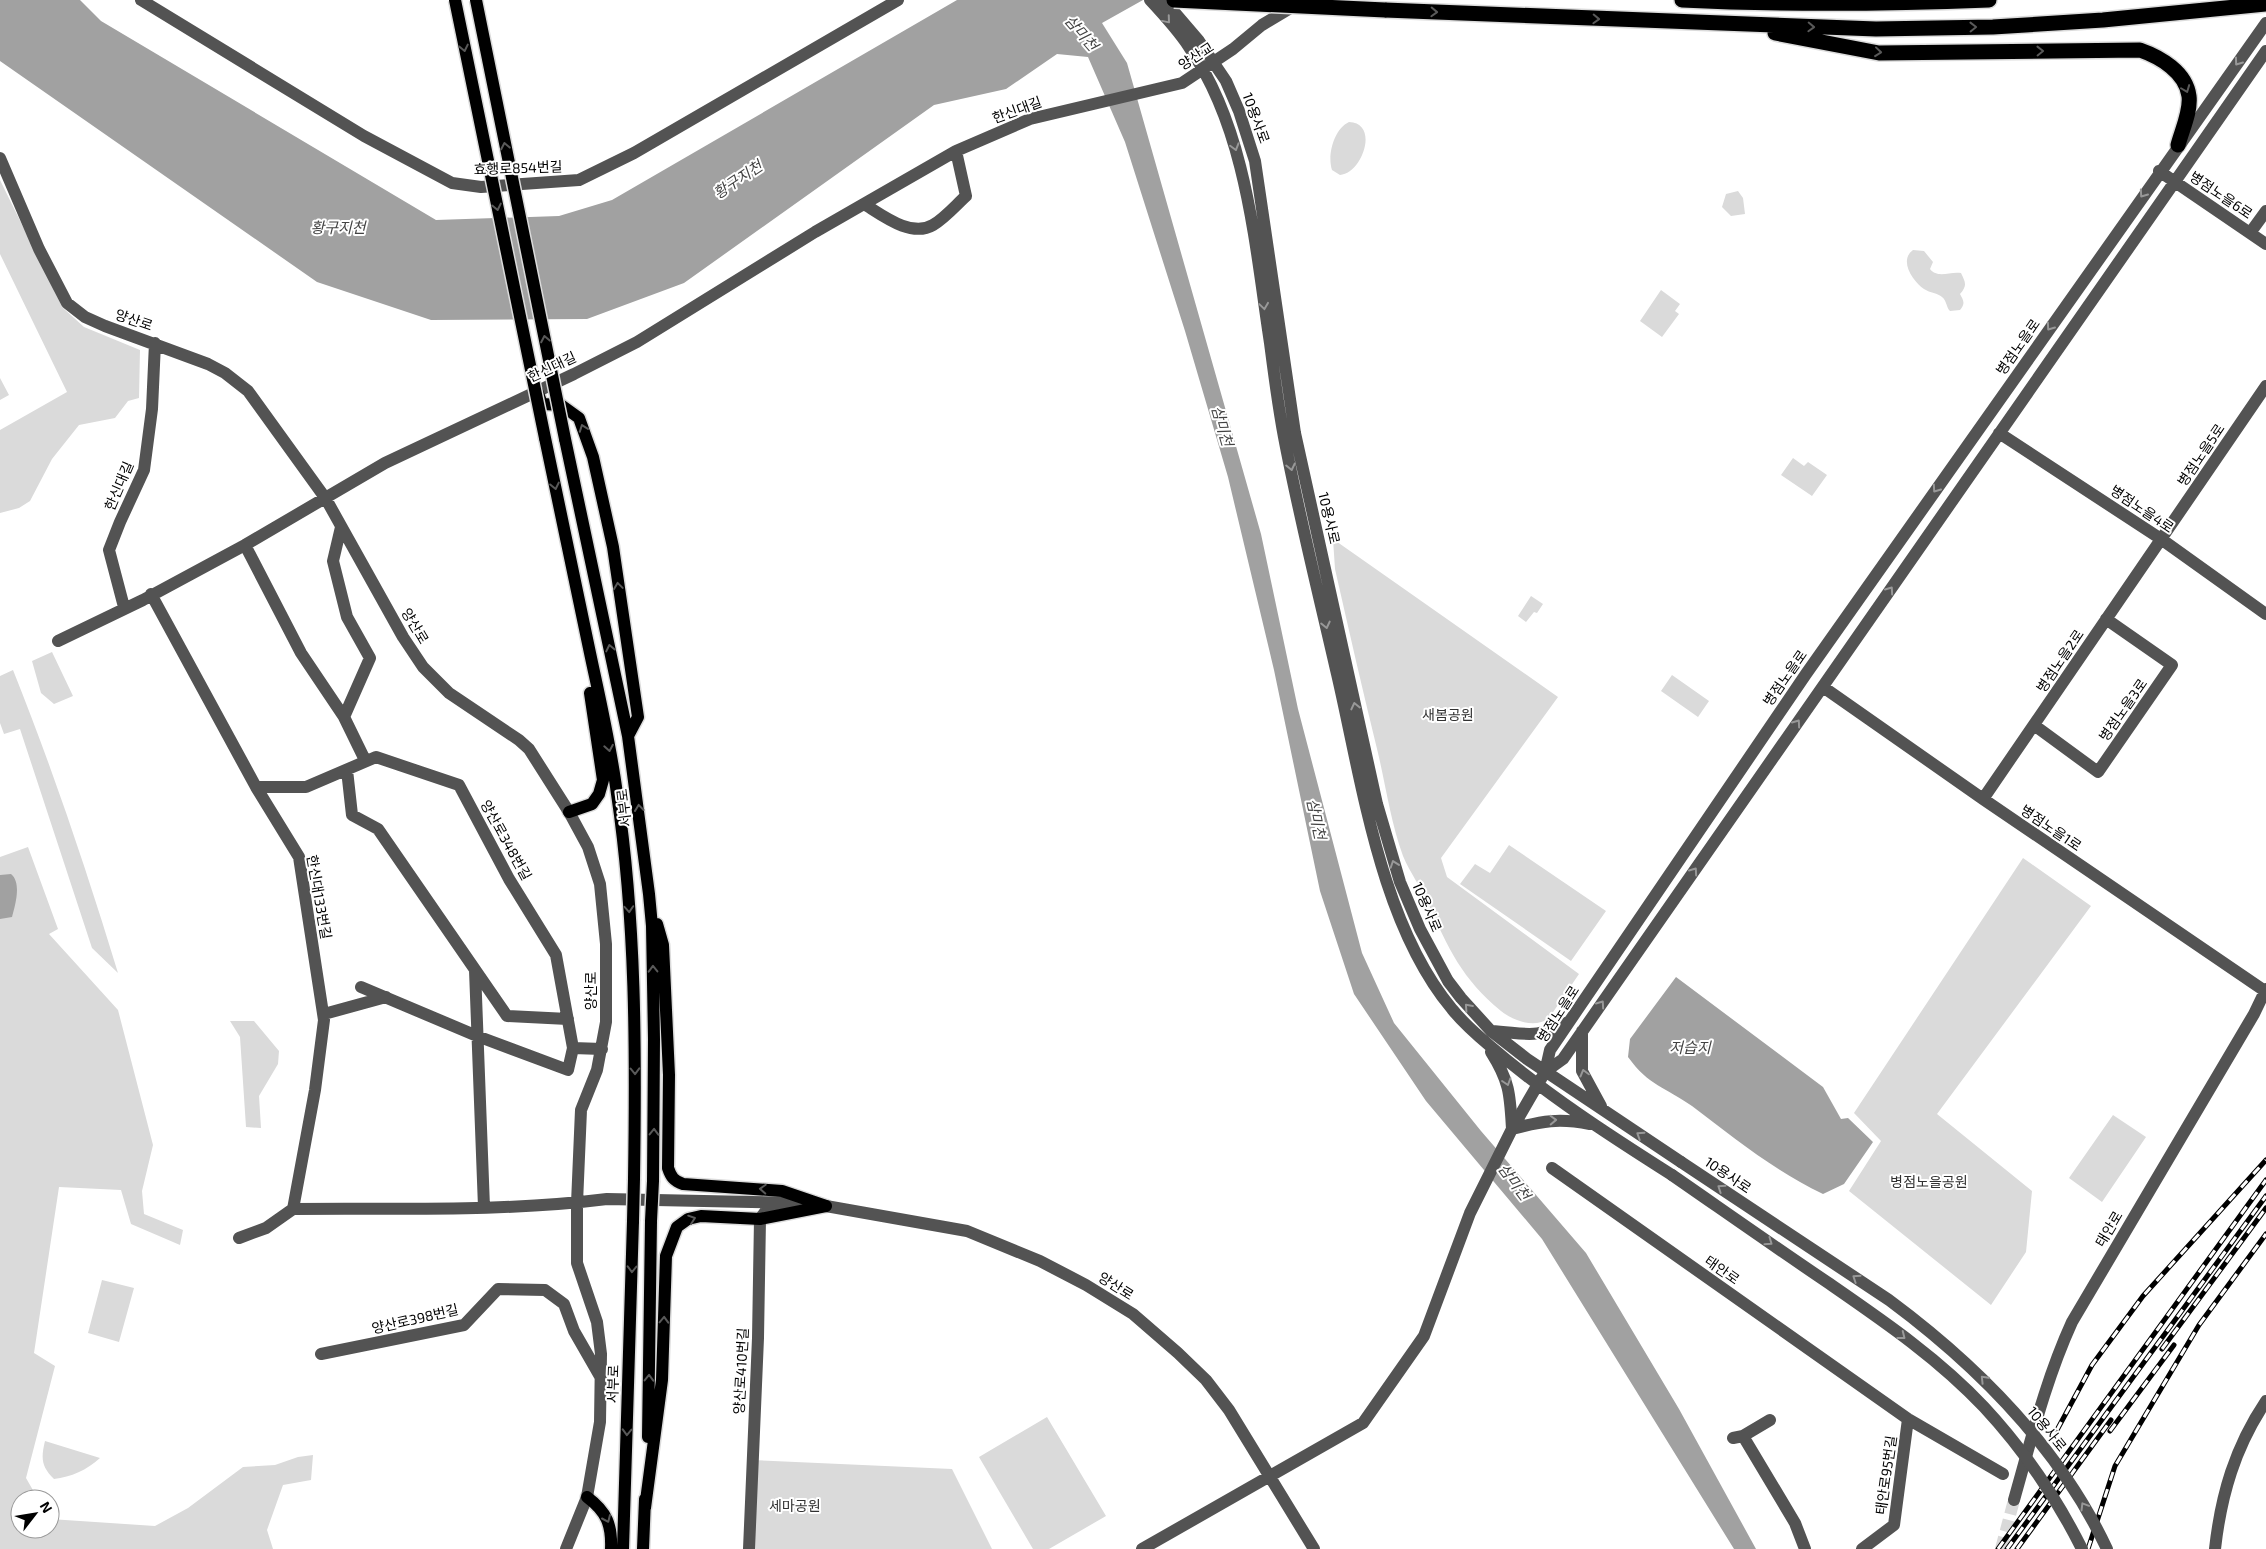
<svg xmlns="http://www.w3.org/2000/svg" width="2266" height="1549" font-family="'Exo 2','Noto Sans KR',sans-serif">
	<rect width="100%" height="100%" fill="#fff"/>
	<path fill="#dadada" d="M1349,122c31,1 13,52 -9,53l-8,-5c-5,-15 2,-41 17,-48z
		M0,180l63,128 21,19 56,23 -1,48 -11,3 -13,17 -36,7 -27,34 -22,42 -11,7 -19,5v-83l67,-38 -67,-138z
		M1738,191l5,7 2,16 -14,2 -9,-9 4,-13z
		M1913,250l11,1 9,11 -3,7c8,10 20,2 31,4 4,9 7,12 -1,21 3,6 6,9 0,16l-10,1c-4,-4 -3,-10 -8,-14 -4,-4 -12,-4 -18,-8 -10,-7 -26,-28 -11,-39z
		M1661,290l19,14 -5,7 4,3 -17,23 -22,-16z
		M0,378l9,17 -9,5z
		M1793,458l11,8 4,-4 19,13 -15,21 -31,-21z
		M1333,539l225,158 -117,161 6,19 132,97 -30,44c-14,11 -35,3 -48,-7 -39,-32 -53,-63 -73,-108 -7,-16 -18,-30 -25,-47 -12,-33 -17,-69 -25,-103 -15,-61 -29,-122 -43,-184z
		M1531,596l12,8 -6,9 -3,-1 -8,10 -8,-6z
		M52,652l21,44 -19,8 -13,-11 -9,-32z
		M13,670c40,100 74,201 105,303l-26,-25 -72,-219 -16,5 -4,-11v-47z
		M1672,675l37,26 -11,16 -37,-26z
		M1509,845l97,66 -35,50 -111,-77 15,-20 15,9z
		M28,847l30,82 -9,5 69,76 35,135 -11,46 2,23 39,16 -3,15 -49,-21 -10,-34 -62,-3 -25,166 21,13 -29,112 12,21h-18v30h30v-10l105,7 33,-18 55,-41 32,-2 23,-8 15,-2 -2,25 -28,5 -16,45 6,19h-273v-692z
		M2023,858l68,48 -154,208 95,77 -6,61 -35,53 -142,-114 32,-50 -27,-28z
		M230,1021h24l25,30 -1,13 -19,32 2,32 -15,-1 -6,-90z
		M2113,1115l33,22 -44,65 -33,-24z
		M102,1280l32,8 -15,54 -31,-9z
		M1047,1417l59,99 -57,33h-16l-54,-92z
		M45,1441l55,17c-13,12 -29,19 -46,21 -13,-13 -13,-21 -9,-38z
		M752,1460l200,9 40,80h-243z"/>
	<path fill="#a1a1a1" d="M0,0h80l21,21 335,199 123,-4 53,-16 345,-200h186l-41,23 25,40 134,471 37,175 64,244 32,70 87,108 105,122 93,156 77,140h-22l-192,-310 -116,-138 -72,-107 -34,-103 -46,-221 -46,-193 -43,-146 -60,-189 -37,-85 -31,-3 -51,35 -72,16 -250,178 -97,36 -156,1 -114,-38 -317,-221z
		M11,874c11,9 4,31 1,43l-12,2v-44z
		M1676,977l147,110 18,32 7,-1 25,24 -29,42 -21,10c-48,-23 -89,-56 -131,-88 -27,-19 -43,-20 -64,-49l2,-18z"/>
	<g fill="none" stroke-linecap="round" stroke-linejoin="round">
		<path stroke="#d9d9d9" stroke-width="12" stroke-dasharray="12 6" stroke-linecap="butt" d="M2001,1549l13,-49"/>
		<g stroke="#dbdbdb" stroke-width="15">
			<path id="major" d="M537,391l5,13 19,1 18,13 14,39 20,90 25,170 -10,19
				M545,438c15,72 30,143 45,215 10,47 21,94 27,141 19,127 19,257 17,385
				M565,439l63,297 21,158 3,32 2,113 -1,142
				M569,812l23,-8 7,-10 4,-14 -13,-87
				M657,924l6,21 6,130 -1,93c3,9 6,13 15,16l99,7 44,15
				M648,1437l3,-216
				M587,1497c20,15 25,28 24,52
				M645,1508l17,-128 4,-124 11,-29 11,-8 13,-3 59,3 66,-13
				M623,1549l10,-328
				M643,1549l2,-50"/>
		</g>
		<g stroke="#dbdbdb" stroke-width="18">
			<path id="highway" d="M1682,0c103,5 205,4 307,0
				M1385,10l491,19 117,-2 110,-7 163,-16
				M1775,33l104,20 261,-3c20,7 46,22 49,46 2,15 -7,34 -11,49"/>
		</g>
		<path stroke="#535353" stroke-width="12" d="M141,0l223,136 88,47 29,4 98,-7 55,-27 264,-153
			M1150,0c14,15 28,30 39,47 58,83 66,199 81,296 4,31 8,63 14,94 15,79 35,158 53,237 25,107 43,249 115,335 11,14 25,26 38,37 57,49 119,89 182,129
			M1164,0l35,41 27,40 13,30 16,50 40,272 82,371 23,78 20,47 28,52 13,17 30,33 36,28 154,103
			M0,158l39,91 28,54 18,14 20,9 103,38 17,9 23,18 78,108 77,138 20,30 26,26 70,47 10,9 40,63 19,35 12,37 6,60v78l-9,48 -16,40 -4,93v60l20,59 4,32 -1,68 -13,75 -21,52
			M2159,171l107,73
			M864,204c18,11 47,34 69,21 12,-7 23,-20 33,-29l-10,-45
			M2250,233l16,-22
			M1999,433l162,106 105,75
			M341,527l-8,34 14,56 23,41 -26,59
			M245,545l56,108 43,64 21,43
			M151,594l105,193 43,70 25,163 -9,70 -22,119c104,-1 211,3 314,-10l190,4 29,3 141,25 73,30 46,24 47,29 45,39 28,27 23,30 85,139
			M124,607l-15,-57 11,-28 24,-52 8,-61 3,-66
			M58,641l85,-41 102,-55 140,-82 189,-89 63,-32 178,-110 141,-81 74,-32 152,-36 51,-34 29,-24 35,-21
			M1823,687l160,112 282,192
			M2034,725l64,47 74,-107 -66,-46
			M347,770l5,45 26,14 129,187 61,3
			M256,787h50l70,-30 83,28 50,94 47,76 17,93 29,1
			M1983,799l283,-413
			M475,970l9,237
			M361,987l116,49 91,34 5,-22
			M324,1014l62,-17
			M1491,1031c36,2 43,9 77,-9
			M1582,1031v40l19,35
			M1491,1052c19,30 19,43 21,77
			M1545,1072l18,-13 703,-1008
			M1512,1129c30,-8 47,-11 78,-5
			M1552,1168l356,251 95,55
			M239,1238l27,-10 27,-19
			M321,1354l143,-29 34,-36 47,1 19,14 10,27 27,47
			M1743,1436l27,-16
			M1733,1438l10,-2 52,87 10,26
			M2014,1500c17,-60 32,-121 58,-178l182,-308 12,-25
			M749,1549l9,-211 2,-119 5,-7 13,-9
			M1142,1549l221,-126 61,-87 46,-123 42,-84 33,-57 5,-22 256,-376 460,-651
			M1862,1549l32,-24 14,-106
			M2215,1549c6,-54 20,-102 51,-148"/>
		<use href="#major" stroke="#000" stroke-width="12"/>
		<use href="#highway" stroke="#000" stroke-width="15"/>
		<g stroke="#000" stroke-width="5">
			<path id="rail" d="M2162,1349l104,-141
				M2057,1430l35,-65 51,-69 123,-136
				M2110,1431l64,-86
				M1998,1549l268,-369
				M2007,1549l259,-353
				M2017,1549l94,-129
				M2088,1549l27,-83 84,-141 67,-91"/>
		</g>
		<use href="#rail" stroke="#fff" stroke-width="3" stroke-dasharray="9" stroke-linecap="butt"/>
		<g stroke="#dbdbdb" stroke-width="15" stroke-linecap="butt">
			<path id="major-bridge" d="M455,0l90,438
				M476,0l89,439
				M633,1221l1,-42
				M651,1221l2,-40"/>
		</g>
		<g stroke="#dbdbdb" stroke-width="18" stroke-linecap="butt">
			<path id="highway-bridge" d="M1174,0l211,10"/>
		</g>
		<path stroke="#535353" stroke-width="12" d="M1681,1162l208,138c89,66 170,147 218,249
			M1672,1175c52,36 103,72 155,107 55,38 111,76 157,125 39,42 72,90 98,142"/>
		<use href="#major-bridge" stroke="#000" stroke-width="12"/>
		<use href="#highway-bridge" stroke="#000" stroke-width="15"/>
	</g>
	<defs><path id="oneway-chevron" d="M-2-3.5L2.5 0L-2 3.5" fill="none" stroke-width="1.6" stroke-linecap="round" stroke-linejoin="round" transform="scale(1.25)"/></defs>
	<g stroke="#595959">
		<use href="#oneway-chevron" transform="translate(1434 12) rotate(2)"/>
		<use href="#oneway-chevron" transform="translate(1596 19) rotate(2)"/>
		<use href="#oneway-chevron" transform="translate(1811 27) rotate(2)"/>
		<use href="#oneway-chevron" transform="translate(1973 27) rotate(-1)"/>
		<use href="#oneway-chevron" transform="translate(464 48) rotate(78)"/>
		<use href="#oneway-chevron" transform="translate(2040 51) rotate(-1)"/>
		<use href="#oneway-chevron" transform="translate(1878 52) rotate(6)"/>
		<use href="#oneway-chevron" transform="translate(2186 89) rotate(69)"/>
		<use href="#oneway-chevron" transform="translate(505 146) rotate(-101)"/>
		<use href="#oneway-chevron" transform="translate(497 207) rotate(78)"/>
		<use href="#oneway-chevron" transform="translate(545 339) rotate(-101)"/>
		<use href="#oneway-chevron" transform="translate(583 428) rotate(-110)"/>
		<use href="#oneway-chevron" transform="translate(555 486) rotate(78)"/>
		<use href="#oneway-chevron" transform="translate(618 586) rotate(-98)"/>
		<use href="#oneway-chevron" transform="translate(610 648) rotate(-102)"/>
		<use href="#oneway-chevron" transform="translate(609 748) rotate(80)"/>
		<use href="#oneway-chevron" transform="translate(639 808) rotate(-97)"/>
		<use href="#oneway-chevron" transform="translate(629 909) rotate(86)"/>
		<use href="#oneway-chevron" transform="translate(653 969) rotate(-91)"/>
		<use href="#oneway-chevron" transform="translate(635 1071) rotate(89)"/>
		<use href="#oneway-chevron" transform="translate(654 1132) rotate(-89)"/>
		<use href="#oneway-chevron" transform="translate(763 1189) rotate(-177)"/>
		<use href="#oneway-chevron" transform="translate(692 1219) rotate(-19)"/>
		<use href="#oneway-chevron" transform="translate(632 1269) rotate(91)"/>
		<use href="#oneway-chevron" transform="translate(664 1320) rotate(-88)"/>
		<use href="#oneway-chevron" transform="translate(649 1378) rotate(-89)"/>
		<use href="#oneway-chevron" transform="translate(627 1432) rotate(92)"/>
		<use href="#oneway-chevron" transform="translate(607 1519) rotate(66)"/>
	</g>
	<g stroke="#989898">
		<use href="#oneway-chevron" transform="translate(1167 20) rotate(50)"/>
		<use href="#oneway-chevron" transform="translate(2238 62) rotate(126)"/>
		<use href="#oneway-chevron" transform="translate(1235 147) rotate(74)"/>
		<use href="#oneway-chevron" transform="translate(2143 194) rotate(125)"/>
		<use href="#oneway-chevron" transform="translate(1264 306) rotate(82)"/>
		<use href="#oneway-chevron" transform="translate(2050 327) rotate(125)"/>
		<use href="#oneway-chevron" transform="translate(1291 467) rotate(77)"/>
		<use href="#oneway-chevron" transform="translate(1936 489) rotate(125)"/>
		<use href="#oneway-chevron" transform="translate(1890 590) rotate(-55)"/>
		<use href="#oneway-chevron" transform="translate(1326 625) rotate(77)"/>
		<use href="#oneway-chevron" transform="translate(1355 706) rotate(-103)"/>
		<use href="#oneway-chevron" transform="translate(1797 723) rotate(-55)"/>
		<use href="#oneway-chevron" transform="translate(1394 864) rotate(-109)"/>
		<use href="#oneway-chevron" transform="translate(1694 871) rotate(-55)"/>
		<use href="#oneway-chevron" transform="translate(1601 1004) rotate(-55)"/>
		<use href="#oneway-chevron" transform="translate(1468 1007) rotate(-132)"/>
		<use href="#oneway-chevron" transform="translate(1584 1073) rotate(-105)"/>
		<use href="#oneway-chevron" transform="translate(1507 1082) rotate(72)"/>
		<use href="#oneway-chevron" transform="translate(1553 1120) rotate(-2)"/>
		<use href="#oneway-chevron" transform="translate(1640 1135) rotate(-147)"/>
		<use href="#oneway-chevron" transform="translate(1721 1188) rotate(-146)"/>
		<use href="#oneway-chevron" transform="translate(1769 1242) rotate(35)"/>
		<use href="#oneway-chevron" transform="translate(1856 1278) rotate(-146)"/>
		<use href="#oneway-chevron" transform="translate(1902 1336) rotate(38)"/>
		<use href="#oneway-chevron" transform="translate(1984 1379) rotate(-134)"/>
		<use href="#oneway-chevron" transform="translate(2084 1506) rotate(-121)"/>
	</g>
	<g text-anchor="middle" stroke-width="4" stroke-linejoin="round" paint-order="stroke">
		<g font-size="14" fill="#000" stroke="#fff">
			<text transform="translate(1196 56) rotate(-33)" y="5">양산교</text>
			<text transform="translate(1017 110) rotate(-20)" y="5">한신대길</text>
			<text transform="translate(1256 118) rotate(70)" y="5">10용사로</text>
			<text transform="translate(518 168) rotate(-2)" y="5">효행로854번길</text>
			<text transform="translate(2221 195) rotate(34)" y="5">병점노을6로</text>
			<text transform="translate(134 320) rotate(19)" y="5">양산로</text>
			<text transform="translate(2018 347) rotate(-55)" y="5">병점노을로</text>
			<text transform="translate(552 367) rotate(-25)" y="5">한신대길</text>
			<text transform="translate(2201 455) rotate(-56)" y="5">병점노을5로</text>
			<text transform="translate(119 486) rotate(-67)" y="5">한신대길</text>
			<text transform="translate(2142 509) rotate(34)" y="5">병점노을4로</text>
			<text transform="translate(1329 518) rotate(77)" y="5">10용사로</text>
			<text transform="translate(415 626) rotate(59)" y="5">양산로</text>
			<text transform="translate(2060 661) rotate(-56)" y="5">병점노을2로</text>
			<text transform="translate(1785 678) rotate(-55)" y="5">병점노을로</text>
			<text transform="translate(2123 710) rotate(-55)" y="5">병점노을3로</text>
			<text transform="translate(624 808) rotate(-97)" y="5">서부로</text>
			<text transform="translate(2051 828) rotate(34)" y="5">병점노을1로</text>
			<text transform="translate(506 840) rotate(61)" y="5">양산로348번길</text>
			<text transform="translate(319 897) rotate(80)" y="5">한신대133번길</text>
			<text transform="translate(1427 907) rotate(67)" y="5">10용사로</text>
			<text transform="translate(591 991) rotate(-90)" y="5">양산로</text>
			<text transform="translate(1558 1014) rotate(-57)" y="5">병점노을로</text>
			<text transform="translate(1728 1175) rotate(34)" y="5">10용사로</text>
			<text transform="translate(2109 1229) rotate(-59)" y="5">태안로</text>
			<text transform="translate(1722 1270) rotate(35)" y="5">태안로</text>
			<text transform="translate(1116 1286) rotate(32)" y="5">양산로</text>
			<text transform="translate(415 1319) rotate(-13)" y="5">양산로398번길</text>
			<text transform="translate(741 1371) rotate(-87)" y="5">양산로410번길</text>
			<text transform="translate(613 1384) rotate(-88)" y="5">서부로</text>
			<text transform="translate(2047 1429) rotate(51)" y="5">10용사로</text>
			<text transform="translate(1886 1475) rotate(-82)" y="5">태안로95번길</text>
		</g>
		<g font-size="14" fill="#313131" stroke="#fff">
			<text x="1448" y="720">새봄공원</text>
			<text x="1929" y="1187">병점노을공원</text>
			<text x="795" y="1511">세마공원</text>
		</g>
		<g font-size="15" font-style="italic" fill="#424242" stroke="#fff">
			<text transform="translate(1081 33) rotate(49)" y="5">삼미천</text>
			<text transform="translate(738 180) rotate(-34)" y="5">황구지천</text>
			<text x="338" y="233">황구지천</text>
			<text transform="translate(1222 426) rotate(74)" y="5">삼미천</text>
			<text transform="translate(1316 819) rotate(78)" y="5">삼미천</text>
			<text x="1690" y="1053">저습지</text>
			<text transform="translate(1514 1182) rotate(53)" y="5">삼미천</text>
		</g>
	</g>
	<g transform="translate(35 1514) rotate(59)"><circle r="24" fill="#ffffff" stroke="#999999"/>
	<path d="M0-4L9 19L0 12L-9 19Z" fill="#000000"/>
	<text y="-8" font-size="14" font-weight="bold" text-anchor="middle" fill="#000000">N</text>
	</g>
</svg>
